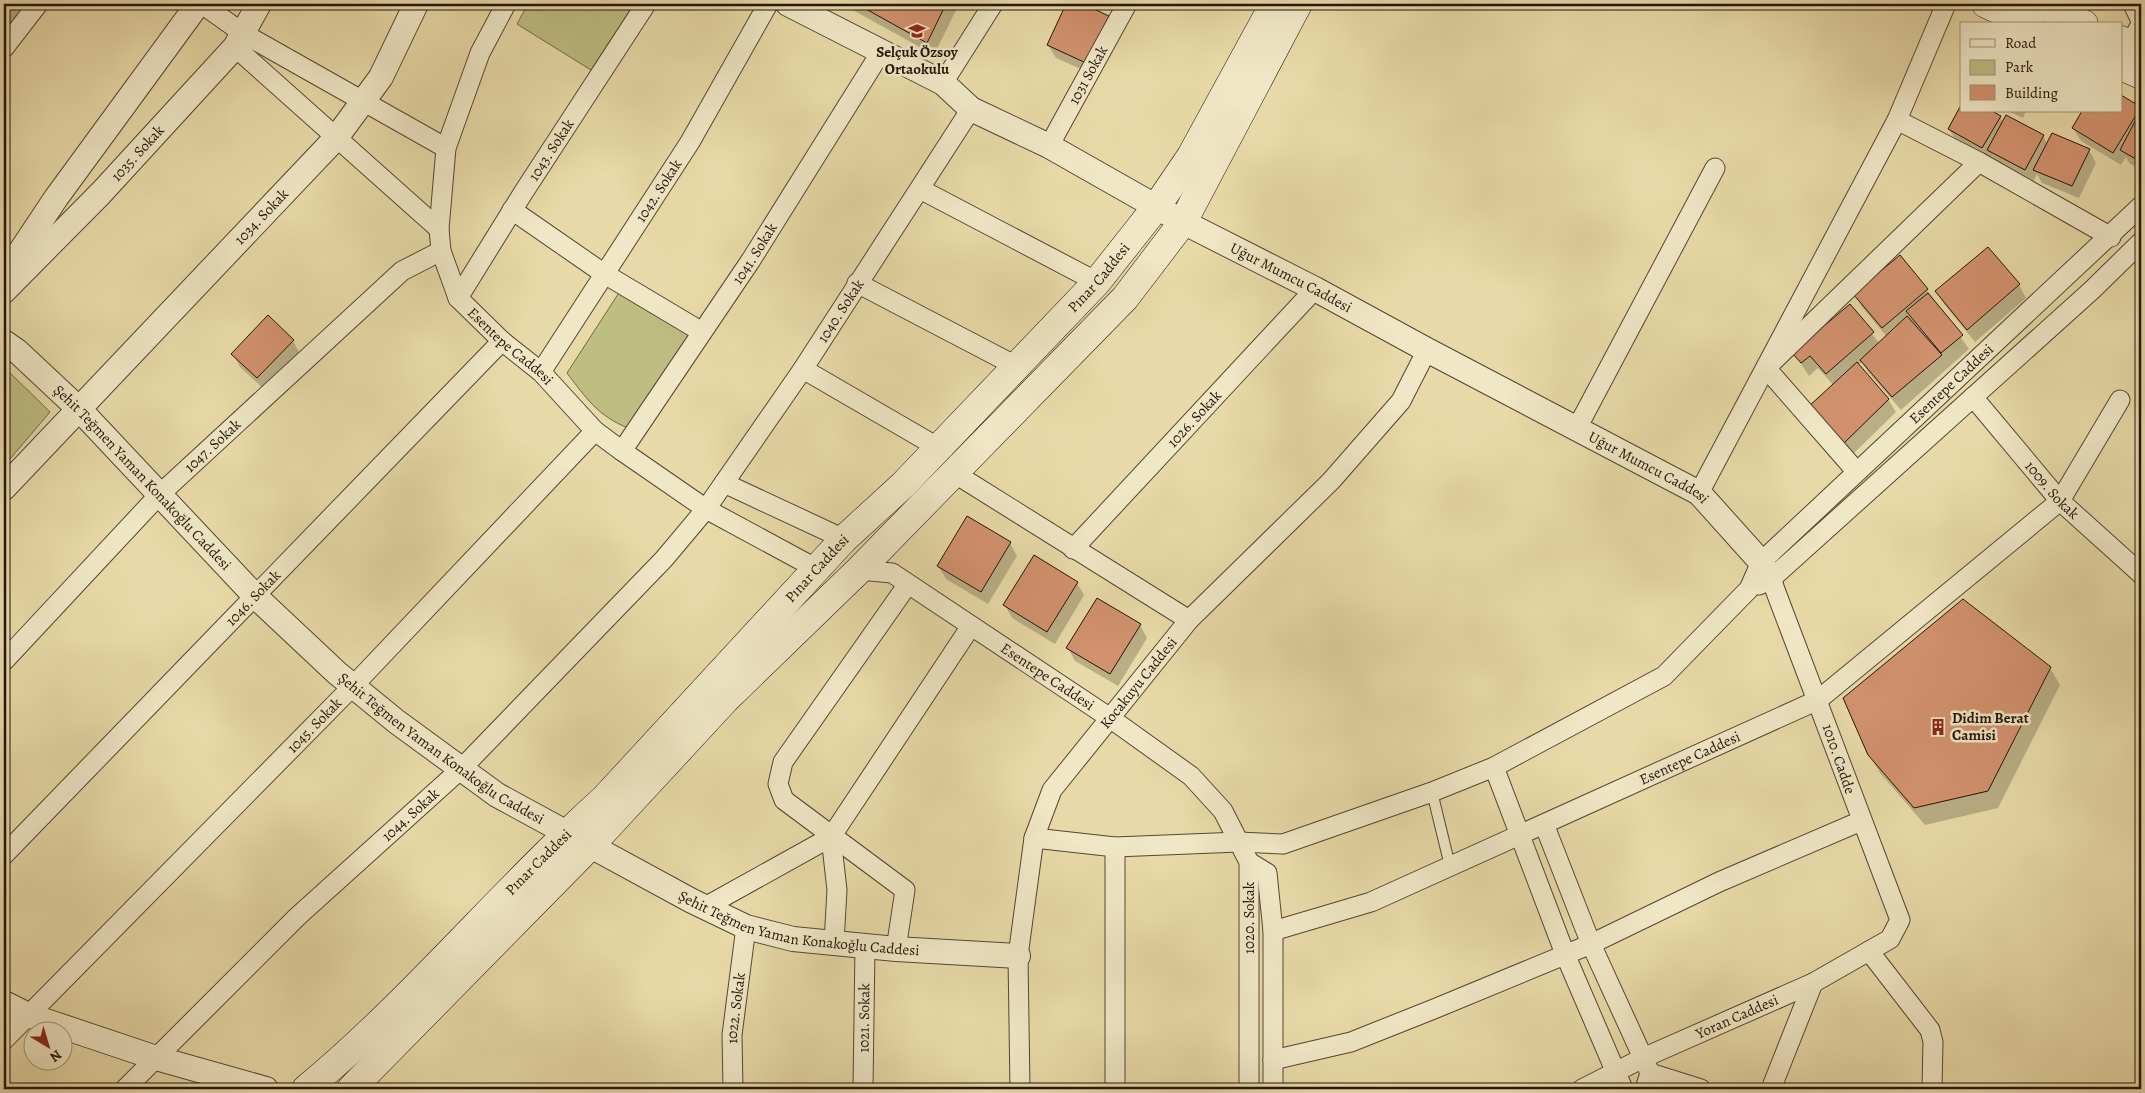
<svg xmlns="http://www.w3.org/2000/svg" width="2145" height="1093" font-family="Alegreya,serif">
	<rect width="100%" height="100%" fill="#e8daa8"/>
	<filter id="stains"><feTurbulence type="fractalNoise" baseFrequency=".004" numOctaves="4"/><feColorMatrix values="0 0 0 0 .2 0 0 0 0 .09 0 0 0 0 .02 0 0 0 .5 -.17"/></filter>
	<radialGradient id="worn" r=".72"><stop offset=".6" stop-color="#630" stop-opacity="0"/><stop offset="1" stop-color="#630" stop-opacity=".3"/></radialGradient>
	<path fill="#bebd82" stroke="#706846" d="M528,4h106l-43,66 -74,-46z
		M622,288l69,44 -63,96c-30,-12 -42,-30 -61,-55z
		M4,367l46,45 -46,54z"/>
	<path fill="#0003" d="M4,4h18l3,5 -21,27z
		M842,4h117l-25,51z
		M1067,4h13l28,13 7,13 -21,45 -38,-17 -8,-13z
		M1961,107v4l39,6 3,6 40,13 5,9 41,5 7,13 -17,35 -37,-15 -5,-9 -4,8 -37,-19 -4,-7 -2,5 -33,-19 -8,-13z
		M2140,108l1,62 -12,-7 -3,-6 -5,8 -40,-24 -8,-13 48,-17z
		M2008,111h18l-3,7z
		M1900,257l27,33 42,59 -68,61 -32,-37 -7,-11 -4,3 30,34 8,13 -47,46 -33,-37 17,-36 -15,-17 -9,8 -15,-23 56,-47 29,37 8,-6 -25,-30 -7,-13z
		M2019,285l7,13 -51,44 -31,-38 -7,-12z
		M293,341l7,13 -35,36 -25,-23 -7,-13z
		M1010,543l7,13 -29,48 -42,-25 -8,-13z
		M1077,583l7,12 -29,49 -43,-26 -7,-13z
		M1140,625l7,13 -29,48 -43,-25 -7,-13z
		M2050,668l10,17 -62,123 -73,17 -45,-52 -11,-19z"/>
	<path fill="#d2926e" stroke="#231409" d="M4,4h8l-8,10z
		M857,4h89l-19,39z
		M1066,4h17l26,12 -23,47 -39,-18z
		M2121,95l20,12 -28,46 -41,-25 10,-17h39z
		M1961,105v6h31l9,5 -19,32 -34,-19z
		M2141,110v52l-21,-12z
		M2006,115l38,20 -19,35 -38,-20z
		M2052,133l38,16 -18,37 -39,-16z
		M1988,247l32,37 -53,46 -32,-39z
		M1900,255l28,34 -46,39 -29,-34z
		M1928,293l35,42 -22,18 -35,-42z
		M1850,304l24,28 -48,42 -16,-18 -9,7 -9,-10z
		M268,315l26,25 -37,38 -26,-24z
		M1907,316l35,39 -50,42 -32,-37z
		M1857,362l32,37 -48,47 -34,-38z
		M967,516l44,26 -30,50 -44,-26z
		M1034,555l44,27 -31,50 -44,-27z
		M1097,598l44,26 -31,50 -44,-26z
		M1963,599l88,68 -63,124 -74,17 -46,-53 -25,-57z"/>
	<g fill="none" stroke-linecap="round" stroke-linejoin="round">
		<g stroke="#544631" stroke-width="12">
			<path id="service" d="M1432,792l18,74"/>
		</g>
		<g stroke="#544631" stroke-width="21">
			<g id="minor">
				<path d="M202,4l42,30 202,114"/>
				<path id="s1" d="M506,4l-26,49 -34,95 -7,81 2,22 17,47 44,43 39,31 54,59 27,20 84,58 111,60"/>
				<path d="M2133,4l8,17"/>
				<path d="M2130,44l11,-20"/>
				<path d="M235,47l204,182"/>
				<path d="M4,48l34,-44"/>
				<path d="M943,83l50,-79"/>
				<path d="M1897,120l82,42 132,75"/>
				<path id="s2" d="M1049,146l78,-142"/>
				<path d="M920,189l177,93"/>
				<path d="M512,210l91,63 99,59"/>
				<path d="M857,283l159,83"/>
				<path id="s3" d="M458,298l65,-105 123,-189"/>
				<path d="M803,369l136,79"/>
				<path id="s4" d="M541,372l149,-230 78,-138"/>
				<path id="s5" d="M1973,397l87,104 81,73"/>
				<path d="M1577,428l138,-260"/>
				<path id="s6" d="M622,451l129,-191 130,-208"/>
				<path d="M1856,471l-90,-103 213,-206"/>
				<path d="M954,473l235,147"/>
				<path d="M724,483l120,56"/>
				<path d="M1699,493l198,-373 49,-116"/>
				<path id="s7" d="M1073,549l242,-260"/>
				<path id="s8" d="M859,570l33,3 218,145 81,58 32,35 26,51v227"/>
				<path d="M1759,585l12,-6 321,-289 49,-48"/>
				<path id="s9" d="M4,661l155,-166 243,-224 39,-20"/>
				<path d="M1494,767l71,187 58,135"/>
				<path d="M1544,824l47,120 59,129 -5,16"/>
				<path id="s10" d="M1034,838l81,9 124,-5 44,2 149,-52 62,-25 170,-91 85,-87 12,-27 380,-356"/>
				<path d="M1115,847v242"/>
				<path id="s11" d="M4,855l498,-514"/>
				<path d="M1249,862l18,11 6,58v158"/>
				<path d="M705,907l126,-70"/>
				<path id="s12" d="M1273,931l98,-29 447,-202 242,-199 60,-101"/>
				<path d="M834,943l3,-53 -6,-53 140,-211"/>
				<path d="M896,949l9,-59 -121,-90 -6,-16 5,-22 125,-178"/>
				<path d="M1869,951l61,79 3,12 -1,47"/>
				<path id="s13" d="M4,1040l349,-354 242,-255"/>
				<path d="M1273,1060l78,-18 83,-33 157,-65 128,-62 142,-61"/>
				<path d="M1650,1073l51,16"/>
				<path id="s14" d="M125,1089l172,-172 164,-148 203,-210 42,-50 97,-140 168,-260"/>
				<path id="s15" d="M733,1089l-1,-54 14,-108"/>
				<path id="s16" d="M863,1089l2,-143"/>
				<path id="s17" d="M1020,1089l-2,-133 16,-118 18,-48 137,-170 142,-139 70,-80 26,-51"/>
				<path id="s18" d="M1582,1089l61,-31 170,-75 77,-44 10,-19 -129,-341"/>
				<path d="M1771,1089l42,-106"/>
			</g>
		</g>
		<g stroke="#544631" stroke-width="26">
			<g id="tertiary">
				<path id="s19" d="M788,4l155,79 28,26 78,37 134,76 132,67 112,61 272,143 62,69 10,17"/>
				<path d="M4,276l52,-78 142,-194"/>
				<path id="s20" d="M4,291l97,-98 134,-146 24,-43"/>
				<path id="s21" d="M4,342l13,9 63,59 176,187 81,76 60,49 100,73 195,106 54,26 47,12 103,10 122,7"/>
				<path id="s22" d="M4,488l332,-350 45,-61 35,-73"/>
				<path d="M4,1003l24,12 128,43 110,31"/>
			</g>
		</g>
		<g stroke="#231409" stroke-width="29">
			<g id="secondary">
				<path d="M1986,4l44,20"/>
				<path d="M2039,4l45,20"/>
				<path d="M2121,40l20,9"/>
				<path d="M2121,66l20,9"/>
				<path id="s23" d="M306,1089c107,-89 195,-197 298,-290l240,-260 59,-54 194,-203 60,-76 34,-50 83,-152"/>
				<path d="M351,1089l239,-243 136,-147 133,-129 266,-272 58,-76 115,-218"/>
			</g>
		</g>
		<use href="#service" stroke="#f0e7c6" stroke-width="10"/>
		<use href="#minor" stroke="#f0e7c6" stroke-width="19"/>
		<use href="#tertiary" stroke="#f0e7c6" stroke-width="24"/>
		<use href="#secondary" stroke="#f0e7c6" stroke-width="28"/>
	</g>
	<defs>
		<g id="school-bare" transform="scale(1.35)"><path d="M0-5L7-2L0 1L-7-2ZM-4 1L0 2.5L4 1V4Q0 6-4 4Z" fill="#8f2418" stroke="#f0e7c6" stroke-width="2.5" paint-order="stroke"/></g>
		<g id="building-bare" transform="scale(1.35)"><path d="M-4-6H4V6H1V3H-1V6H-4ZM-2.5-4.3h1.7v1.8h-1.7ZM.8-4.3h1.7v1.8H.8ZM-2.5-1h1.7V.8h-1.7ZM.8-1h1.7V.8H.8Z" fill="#8f2418" stroke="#f0e7c6" stroke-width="2.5" paint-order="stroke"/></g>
	</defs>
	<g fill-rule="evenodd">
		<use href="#school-bare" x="917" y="31"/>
		<use href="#building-bare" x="1938" y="727"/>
	</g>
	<g text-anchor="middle" stroke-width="5" stroke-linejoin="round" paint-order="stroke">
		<g font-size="15" font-weight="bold" fill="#231409" stroke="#f0e7c6">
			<text x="917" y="57">Selçuk Özsoy<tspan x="917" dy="17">Ortaokulu</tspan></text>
			<text x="1952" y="723" text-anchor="start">Didim Berat<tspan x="1952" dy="17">Camisi</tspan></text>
		</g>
		<g font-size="15" fill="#231409" stroke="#f0e7c6">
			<text dy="5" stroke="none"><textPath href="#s2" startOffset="81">1031 Sokak</textPath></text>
			<text dy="5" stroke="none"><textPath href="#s3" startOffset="175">1043. Sokak</textPath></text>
			<text dy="5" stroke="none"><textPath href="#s20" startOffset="192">1035. Sokak</textPath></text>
			<text dy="5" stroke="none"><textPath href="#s4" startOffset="216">1042. Sokak</textPath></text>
			<text dy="5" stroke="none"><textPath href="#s22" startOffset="374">1034. Sokak</textPath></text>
			<text dy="5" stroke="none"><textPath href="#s6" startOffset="238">1041. Sokak</textPath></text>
			<text dy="5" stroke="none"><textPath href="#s23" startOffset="1135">Pınar Caddesi</textPath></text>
			<text dy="5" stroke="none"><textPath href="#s19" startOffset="574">Uğur Mumcu Caddesi</textPath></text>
			<text dy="5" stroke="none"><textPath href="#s14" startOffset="1061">1040. Sokak</textPath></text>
			<text dy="5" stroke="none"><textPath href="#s1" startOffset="381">Esentepe Caddesi</textPath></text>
			<text dy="5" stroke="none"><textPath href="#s10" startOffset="1079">Esentepe Caddesi</textPath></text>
			<text dy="5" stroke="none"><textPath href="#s7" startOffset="178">1026. Sokak</textPath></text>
			<text dy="5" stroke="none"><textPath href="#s9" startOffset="300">1047. Sokak</textPath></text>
			<text dy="5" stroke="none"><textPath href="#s19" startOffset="979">Uğur Mumcu Caddesi</textPath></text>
			<text dy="5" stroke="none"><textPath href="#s21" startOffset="194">Şehit Teğmen Yaman Konakoğlu Caddesi</textPath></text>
			<text dy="5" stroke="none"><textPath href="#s5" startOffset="122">1009. Sokak</textPath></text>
			<text dy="5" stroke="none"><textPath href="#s23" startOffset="730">Pınar Caddesi</textPath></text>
			<text dy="5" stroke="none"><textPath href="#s11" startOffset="358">1046. Sokak</textPath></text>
			<text dy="5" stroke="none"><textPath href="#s8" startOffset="220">Esentepe Caddesi</textPath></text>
			<text dy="5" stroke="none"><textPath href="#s17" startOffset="441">Kocakuyu Caddesi</textPath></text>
			<text dy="5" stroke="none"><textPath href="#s13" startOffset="442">1045. Sokak</textPath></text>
			<text dy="5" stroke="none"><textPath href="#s21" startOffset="599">Şehit Teğmen Yaman Konakoğlu Caddesi</textPath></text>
			<text dy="5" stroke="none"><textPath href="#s12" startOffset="452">Esentepe Caddesi</textPath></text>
			<text transform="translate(1839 759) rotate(71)" y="5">1010. Cadde</text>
			<text dy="5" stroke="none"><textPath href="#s14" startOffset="396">1044. Sokak</textPath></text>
			<text dy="5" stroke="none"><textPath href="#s23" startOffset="325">Pınar Caddesi</textPath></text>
			<text transform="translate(1249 918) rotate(-90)" y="5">1020. Sokak</text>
			<text dy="5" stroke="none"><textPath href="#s21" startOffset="1004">Şehit Teğmen Yaman Konakoğlu Caddesi</textPath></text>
			<text dy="5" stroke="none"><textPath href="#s15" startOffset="81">1022. Sokak</textPath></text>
			<text dy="5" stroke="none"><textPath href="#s18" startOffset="171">Yoran Caddesi</textPath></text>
			<text dy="5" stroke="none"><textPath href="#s16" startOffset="71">1021. Sokak</textPath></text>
		</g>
	</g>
	<rect width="2145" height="1093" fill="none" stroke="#e8daa8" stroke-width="20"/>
	<rect x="5" y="5" width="2135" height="1083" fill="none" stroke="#231409" stroke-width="2.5"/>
	<rect x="10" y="10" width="2125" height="1073" fill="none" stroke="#231409"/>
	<rect x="1960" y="22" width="162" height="90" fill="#f0e7c6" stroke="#9e937a"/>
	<rect x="1970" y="39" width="25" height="8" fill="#f0e7c6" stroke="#9e937a"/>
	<text x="2005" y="48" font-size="15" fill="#231409">Road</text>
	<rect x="1970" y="60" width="25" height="15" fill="#bebd82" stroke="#9e937a"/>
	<text x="2005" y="72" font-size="15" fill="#231409">Park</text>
	<rect x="1970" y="85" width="25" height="15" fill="#d2926e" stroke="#9e937a"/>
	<text x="2005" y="98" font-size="15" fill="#231409">Building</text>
	<g transform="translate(48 1046) rotate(142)"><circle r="24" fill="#f0e7c6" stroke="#9e937a"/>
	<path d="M0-4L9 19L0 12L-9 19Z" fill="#8f2418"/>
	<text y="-8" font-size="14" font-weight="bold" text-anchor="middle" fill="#231409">N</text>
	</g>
	<rect width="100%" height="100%" filter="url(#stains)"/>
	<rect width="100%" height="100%" fill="url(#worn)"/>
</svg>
